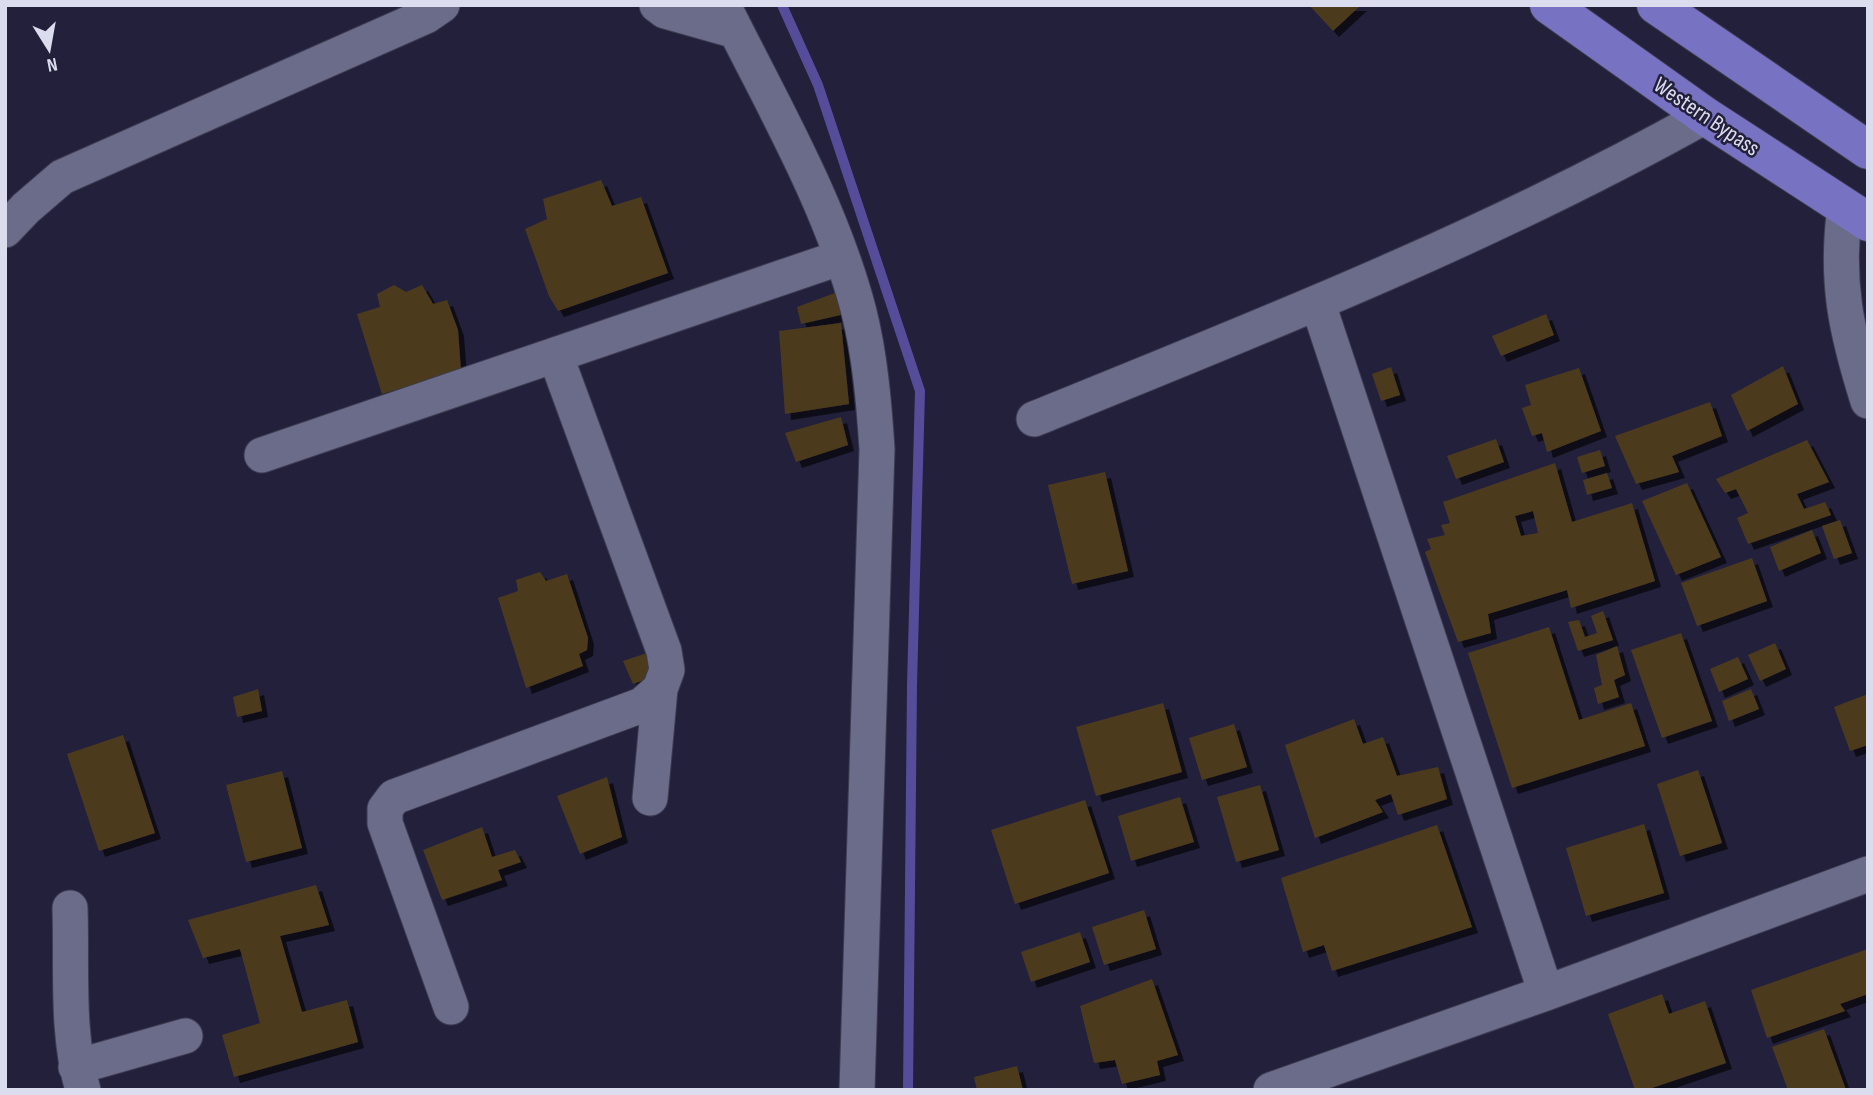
<svg xmlns="http://www.w3.org/2000/svg" width="1873" height="1095" font-family="'Sofia Sans Condensed',sans-serif">
	<defs>
		<filter id="shadow"><feDropShadow dx="6" dy="6" stdDeviation="0" flood-color="#0009"/></filter>
	</defs>
	<rect width="100%" height="100%" fill="#22203a"/>
	<g fill="none" stroke-linecap="round" stroke-linejoin="round">
		<path stroke="#554d99" stroke-width="10" d="M782,5l36,80 102,306 -8,294 -4,405"/>
	</g>
	<path fill="#4c3b1f" fill-rule="evenodd" filter="url(#shadow)" d="M1309,5h52l-28,26z
		M601,180l11,26 29,-9 27,76 -110,38 -9,-15 -24,-67 22,-10 -4,-20z
		M394,285l12,7 16,-7 11,19 14,-4 11,30 3,41 -79,23 -25,-80 23,-7 -3,-13z
		M843,290l2,24 -44,10 -4,-17z
		M1546,314l8,21 -53,21 -9,-20z
		M841,323l8,81 -64,10 -6,-83z
		M1783,366l15,38 -51,27 -16,-36z
		M1391,367l9,28 -19,6 -9,-27z
		M1579,368l22,63 -54,21 -5,-19 -10,3 -10,-28 9,-3 -6,-20z
		M1710,402l12,34 -50,20 7,16 -43,12 -21,-48z
		M841,417l7,28 -52,17 -11,-29z
		M1496,439l8,23 -48,17 -9,-23z
		M1807,440l22,42 -32,12 7,15 21,-7 6,13 -83,29 -11,-26 11,-5 -12,-24 -11,4 -9,-14z
		M1600,450l5,16 -23,7 -5,-16z
		M1555,463l17,59 60,-19 23,78 -84,27 -4,-18 -79,24 3,19 -33,9 -33,-90 6,-3 -4,-10 18,-4 -4,-10 9,-2 -7,-21zM1533,511l5,22 -17,3 -6,-20z
		M1105,472l23,99 -56,13 -24,-99z
		M1607,473l5,15 -25,7 -4,-15z
		M1687,483l34,74 -45,18 -34,-74z
		M1840,520l12,33 -18,6 -12,-33z
		M1812,530l9,23 -42,18 -9,-24z
		M1752,558l15,43 -70,25 -16,-43z
		M540,572l6,9 21,-7 21,64 -1,12 -8,4 4,12 -57,22 -28,-90 20,-7 -2,-11z
		M1603,611l10,29 -35,11 -10,-29 11,-2 6,17 12,-4 -6,-17z
		M1549,627l30,93 52,-17 14,43 -133,42 -44,-135z
		M1681,633l31,88 -50,17 -31,-88z
		M1775,643l11,26 -26,12 -12,-26z
		M1617,646l8,29 -11,5 5,17 -21,7 -4,-16 8,-3 -6,-30z
		M647,653l11,22 -25,9 -10,-23z
		M1738,657l10,22 -29,13 -9,-23z
		M258,689l4,22 -25,6 -4,-20z
		M1751,689l8,20 -30,12 -7,-20z
		M1868,694v51l-18,6 -16,-44z
		M1163,703l19,69 -86,24 -20,-69z
		M1354,719l9,25 20,-7 14,39 41,-9 9,32 -49,16 -7,-21 -16,6 8,12 -68,26 -30,-93z
		M1234,724l13,43 -45,13 -13,-42z
		M123,735l32,98 -56,18 -32,-97z
		M1698,770l24,73 -42,13 -23,-72z
		M282,771l20,77 -56,14 -20,-77z
		M607,777l15,60 -42,17 -23,-58z
		M1260,785l19,65 -43,12 -19,-65z
		M1180,797l14,45 -63,19 -13,-45z
		M1085,800l24,73 -94,31 -24,-74z
		M1644,824l20,69 -78,23 -20,-68z
		M1437,825l35,102 -140,44 -8,-26 -21,7 -22,-74z
		M482,827l10,30 23,-7 6,12 -23,8 4,10 -60,20 -19,-50z
		M316,885l13,40 -49,11 22,76 45,-12 11,42 -124,35 -12,-42 38,-12 -20,-74 -37,9 -15,-38z
		M1144,910l12,39 -52,16 -12,-38z
		M1080,932l10,30 -59,20 -10,-30z
		M1868,949v45l-28,10 5,7 -78,27 -16,-48z
		M1152,979l26,76 -21,6 3,14 -38,9 -7,-24 -21,3 -14,-57z
		M1662,994l7,20 36,-13 21,62 -80,27h-11l-27,-76z
		M1824,1029l22,61h-58l-16,-43z
		M1017,1066l6,24h-46l-3,-13z"/>
	<g fill="none" stroke-linecap="round" stroke-linejoin="round">
		<g stroke="#3e3c52" stroke-width="37">
			<path id="minor" d="M657,5l8,6 71,20
				M723,5c49,99 108,199 136,307 11,44 15,91 18,137l-20,641
				M1845,207c-10,74 1,124 23,194
				M5,230l21,-22 36,-31 364,-161 16,-11
				M1318,304l228,689
				M556,357l108,294 3,19 -7,19 -10,109
				M1034,419c227,-92 457,-183 671,-303
				M262,455l580,-198
				M70,908c2,59 -4,126 13,182
				M451,1007l-66,-184v-14l9,-12 248,-92 18,-16
				M76,1067l109,-31
				M1271,1090l275,-97 322,-119"/>
		</g>
		<g stroke="#3e3c52" stroke-width="40">
			<path id="major" d="M1549,5l156,111 163,106
				M1656,5l212,145"/>
		</g>
		<use href="#minor" stroke="#6b6b8a" stroke-width="35"/>
		<use href="#major" stroke="#7872c2" stroke-width="38"/>
	</g>
	<g text-anchor="middle" stroke-width="5" stroke-linejoin="round" paint-order="stroke">
		<g font-size="23" fill="#dbdcee" stroke="#22203a">
			<text transform="translate(1707 116) rotate(34)" y="8">Western Bypass</text>
		</g>
	</g>
	<rect width="1873" height="1095" fill="none" stroke="#dbdcee" stroke-width="14"/>
	<g transform="translate(49 49) rotate(169)" stroke="#22203a" stroke-width="5" paint-order="stroke">
	<path d="M0-5L12 26L0 18L-12 26Z" fill="#dbdcee"/>
	<text y="-10" font-size="19" font-weight="bold" text-anchor="middle" fill="#dbdcee">N</text>
	</g>
</svg>
